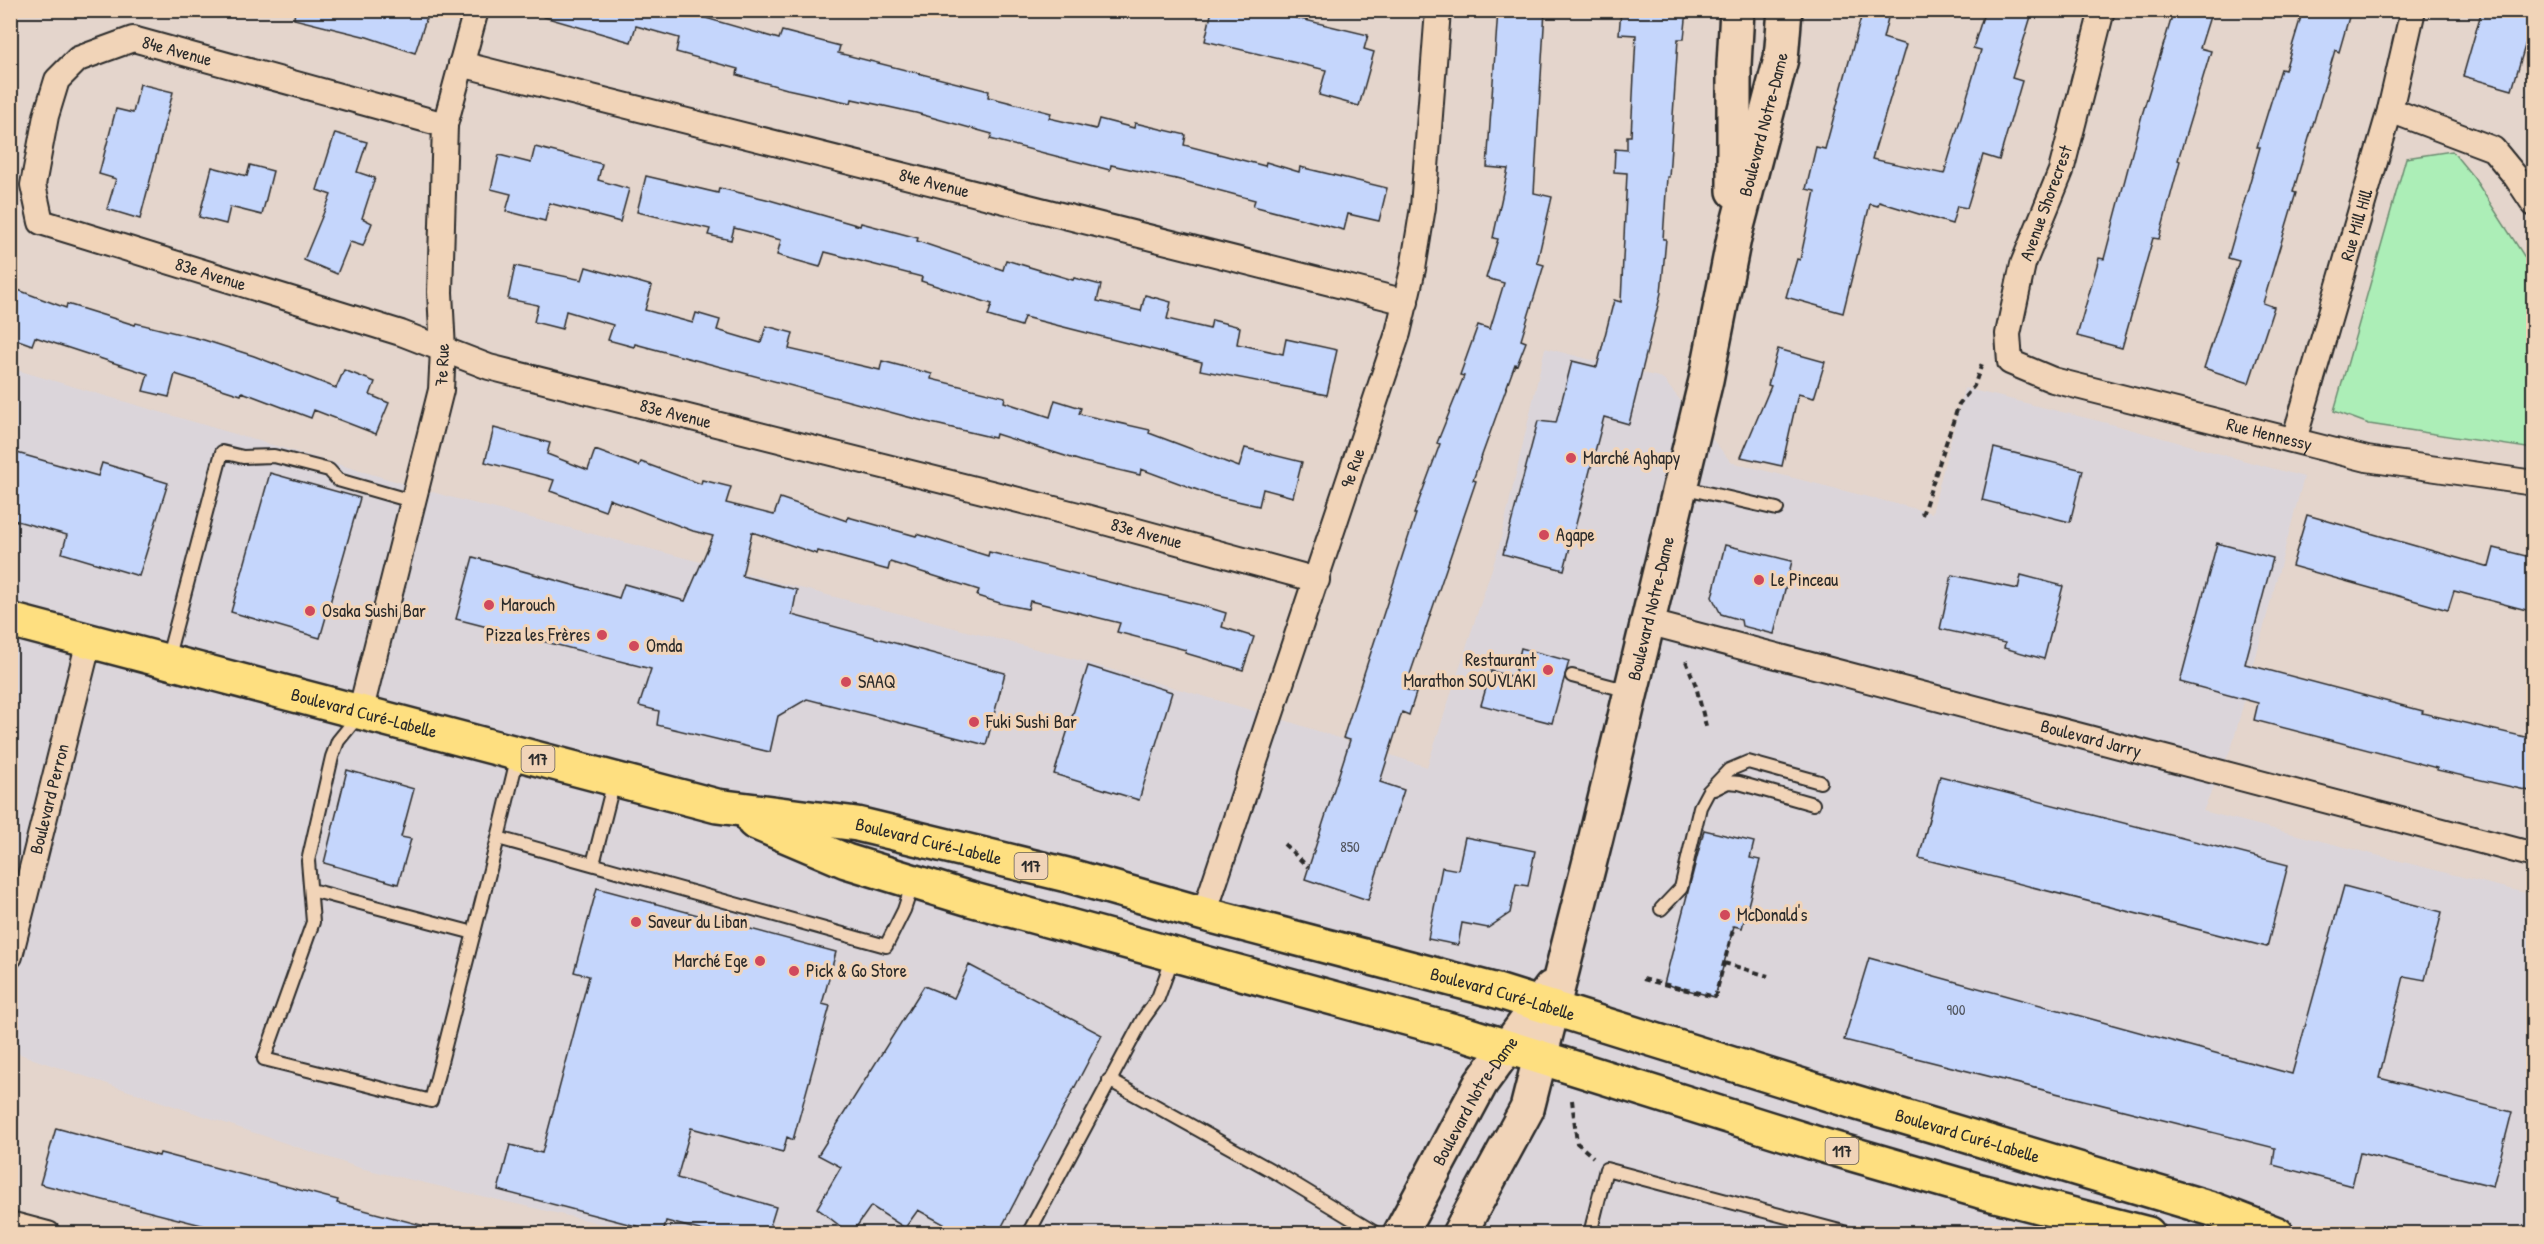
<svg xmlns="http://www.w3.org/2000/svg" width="2544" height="1244" font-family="'Patrick Hand',sans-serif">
	<rect width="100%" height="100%" fill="#e4d5cc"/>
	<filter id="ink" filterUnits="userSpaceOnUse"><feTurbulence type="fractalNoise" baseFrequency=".0167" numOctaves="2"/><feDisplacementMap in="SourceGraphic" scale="12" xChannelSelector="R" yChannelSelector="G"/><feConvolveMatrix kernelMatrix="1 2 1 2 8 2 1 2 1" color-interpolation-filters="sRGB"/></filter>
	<g filter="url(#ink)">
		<path fill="#dbd5da" d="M1545,348l117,30 69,84 201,51 32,-125 151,37 189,52 -72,269 -29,65 330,84v338h-1891l-282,-65 -324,-108 -26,-10v-682l436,128 632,164 194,56 155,51 72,-220z"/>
		<path fill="#aceeb7" stroke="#6c8c71" stroke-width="1.5" d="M2452,151l22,27 59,92v179l-164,-25 -35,-13 72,-253z"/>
		<path fill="#c5d6fc" stroke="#2b2b2b" stroke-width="1.5" d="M295,10h134l-14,43 -48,-16 -73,-18z
			M545,10h133l101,29 3,-8 58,15 -2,7 151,38 -1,6 63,16 -2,5 47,11 3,-10 35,9 1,-5 51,12 -2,10 81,21 1,-4 33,10 1,-5 87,21 -8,33 -31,-7 -4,16 -91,-24 2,-6 -79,-21 -65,-14 -1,5 -120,-31 2,-5 -76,-21 -64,-14 -1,4 -64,-14 -50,-14 1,-6 -62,-17 3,-14 -43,-12 -5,16 -87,-25z
			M1212,10h51l105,25 -4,14 10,3 -15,54 -40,-11 7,-25 -121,-29z
			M1498,10h47l-11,183 18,4 -15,66 7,2 -23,75 5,2 -9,23 -2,-1 -42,116 3,1 -71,208 11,4 -7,22 -7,-3 -22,70 24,8 -36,110 -63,-21 45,-139 -7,-2 73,-224h-2l26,-70 -3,-1 27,-67 -4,-1 18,-50 12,4 14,-46 -18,-5 12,-39 -5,-1 15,-69 -21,-2z
			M1621,10h66l-3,29h-6l-9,138h-2l-4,62h3l-5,54 -32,131 -25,-7 -40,153 -61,-16 35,-133 18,2 16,-62 25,6 17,-67 7,2 6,-129 -13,-1 1,-23 12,1v-14h4l5,-101 -17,-1z
			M1863,10h27l-7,28 23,7 -34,114 72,15 37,-124 -8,-2 12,-38h48l-21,68 10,3 -23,79 -16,-5 -16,53 -10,-2 -5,18 -73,-22 -1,4 -8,-2 -27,109 -57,-16 11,-38 3,1 15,-69 -9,-2 10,-42 9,2z
			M2174,10h38l-12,38 11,3 -33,109 2,1 -21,78 -6,-1 -31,110 -45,-12 22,-78 5,1 38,-144z
			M2303,10h48l-12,42 -4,-2 -42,142 3,1 -33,110 11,4 -25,76 -45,-15 35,-107 -11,-3 32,-111h-3l24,-78 4,1z
			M2482,10h37l15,5 -22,75 -49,-14z
			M140,84l33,8 -33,127 -33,-10 9,-30 -17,-5 17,-65 17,4z
			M335,133l32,9 -10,30 18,6 -13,40 10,5 -9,23 -13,-4 -13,32 -33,-14 27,-65 -14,-5z
			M535,147l67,17 -4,16 31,9 -9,33 -71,-19 -4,18 -39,-10 5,-17 -20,-5 8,-34 32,8z
			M250,165l23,6 -11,44 -32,-8 -4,17 -27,-7 13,-50 35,9z
			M646,176l72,17 1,-5 47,11 94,27 1,-3 57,15 -1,3 86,29 3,-10 67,20 1,-2 27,7 -4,16 44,10 4,-16 26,7 -4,17 43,10 2,-9 28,7 -3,17 46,10 3,-15 51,11 -10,45 -127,-25 2,-8 -178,-45 -3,9 -33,-10 4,-12 -71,-23 1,-4 -97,-25 -5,15 -43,-12 4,-15 -47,-12 -3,12 -23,-5 2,-6 -73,-17z
			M515,266l67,14 4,-13 66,19 -7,24 48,13 3,-10 24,7 -3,10 44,13 5,-17 27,7 -4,16 91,21 2,-9 50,13 -1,5 74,18 -1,5 46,15 5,-17 26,8 -2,6 71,16 -1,3 90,34 6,-19 57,14 -9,35 -30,-8 -4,17 -48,-11 -70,-26 -1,6 -56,-13 -88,-28 -1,4 -68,-16 -292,-78 -1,3 -26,-7 5,-15 -47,-14 -4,18 -28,-7 4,-17 -30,-6z
			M10,287l56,21 1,-4 68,21 1,-2 68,17 50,16 82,32 8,-18 31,12 -5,13 19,8 -13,31 -62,-24 -3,8 -69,-26 -1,3 -66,-21 -6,23 -26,-6 5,-17 -113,-37 -3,8 -22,-8z
			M1778,349l47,13 -11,36 -16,-4 -16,72 -41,-9 30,-71 -3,-1z
			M494,428l56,15 -3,11 41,16 7,-20 44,16 2,-4 60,22 1,-4 29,7 -5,16 48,12 6,-17 67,23 1,-4 68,19 1,-2 71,22 1,-4 211,53 26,8 -4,14 32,10 -11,33 -58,-17 1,-3 -69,-18 3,-9 -90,-22 -2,8 -25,-5 -26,-8 2,-6 -89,-28 -2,8 -70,-19 -1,3 -65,-22 -10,44 55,14 -5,25 213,58 -19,72 -179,-46 -29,17 -8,36 -113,-27 2,-14 -20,-5 12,-37 -195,-50 17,-62 146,41 5,-14 61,17 28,-65 -20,-5 -84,-32 -4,12 -55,-20 4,-11 -69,-18z
			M1994,448l89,22 -13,52 -88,-22z
			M10,451l88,25 4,-13 66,20 -29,93 -77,-23 5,-18 -57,-16z
			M270,473l90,25 -40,140 -89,-26z
			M2307,515l182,52 5,-19 40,10v54l-80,-21 -6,19 -156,-44z
			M2217,543l56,15 -28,106 178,47 -1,2 112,26v53l-97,-22v-2l-183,-48 4,-17 -78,-21z
			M1725,545l67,16 -18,73 -32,-8 -1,-6 -20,-6 -9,-17z
			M1952,575l66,14 3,-14 42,11 -19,73 -40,-11 1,-5 -65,-14z
			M1521,648l48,13 -17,62 -71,-18 10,-34 23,6z
			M1088,666l84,26 -33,108 -85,-26z
			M347,770l67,19 -13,48 10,2 -13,45 -74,-21z
			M1940,776l348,89 -21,82 -348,-89z
			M1704,830l50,12 -4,16 10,2 -18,68 -8,-2 -19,71 -51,-13z
			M1465,837l70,14 -7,35 -12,-2 -6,29 -22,15 -26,-5 -4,22 -30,-6 14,-72 16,3z
			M2344,886l98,26 -17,68 -21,-4 -25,102 133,34 -19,74 -133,-33 -8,33 -79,-21 2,-17 -431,-108 25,-82 423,116z
			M597,888l239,64 -14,52 8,2 -37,134 -6,-3 -4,15 -92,-24 -14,50 99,29 -8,26h-57l-45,-12 -3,12 -165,-43 12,-45 32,8 47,-177 -15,-4z
			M969,965l133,70 -103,197 -14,-7 -5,8h-20l-42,-23 -13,18 -34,-22 -19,27h-3l-32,-25 24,-41 -23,-12 106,-169 30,12z
			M56,1128l103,28 1,-3 178,47 -1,3 88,23 -1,7h-191l-193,-49z"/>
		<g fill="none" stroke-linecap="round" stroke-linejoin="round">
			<g stroke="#2b2b2b" stroke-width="16">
				<path id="lane" d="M1681,487l96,22
					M167,660l55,-208 21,5 31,-1 55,14 9,10 77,22
					M1572,676l57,15
					M360,714l-22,27 -6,16 -24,104 5,61 -49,137 167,42 67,-263
					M518,755l-20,83 388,108 18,-36 9,-27
					M1714,789l14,-7 11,1 74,21
					M593,864l21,-83
					M311,890l163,43
					M1661,909l20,-21 19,-81 8,-15 21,-22 19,-8 72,20
					M1109,1080l169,94 99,60
					M1028,1234l115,-215 15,-21 15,-41
					M1590,1234l16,-65 245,65"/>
			</g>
			<g stroke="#2b2b2b" stroke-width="28">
				<g id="street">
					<path id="s1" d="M2102,10l-41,161 -38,93 -15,70 2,28 43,18 314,79 167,24"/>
					<path id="s2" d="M461,64l945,238"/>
					<path d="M2390,110l103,39 23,28 18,27"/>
					<path id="s3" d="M445,125l-312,-86 -55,20 -21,21 -11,36 -13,69 8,37 360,111 88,34 597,150 231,63"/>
					<path id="s4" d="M2294,440l96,-330 23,-100"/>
					<path id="s5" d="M1647,622l887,233"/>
					<path id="s6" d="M360,713l81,-323 2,-40 -3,-58 5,-167 31,-115"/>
					<path id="s7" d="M1204,914l194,-581 15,-64 10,-62 15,-197"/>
					<path id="s8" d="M10,956l79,-315"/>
					<path d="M10,1224l38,10"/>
				</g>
			</g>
			<g stroke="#2b2b2b" stroke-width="38">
				<g id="secondary">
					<path d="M1734,191v-126l3,-55"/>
					<path id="s9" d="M1400,1234l81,-151 70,-95"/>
					<path id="s10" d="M1459,1234l68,-125 69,-272 110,-457 28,-142 47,-179 4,-49"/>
				</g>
			</g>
			<g stroke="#2b2b2b" stroke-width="38">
				<g id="primary">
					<path id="s11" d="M10,620l707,186 140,18 210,51 137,39 293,77 354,110 361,108 65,25"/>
					<path d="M754,822l92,39 124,38 499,136 352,110 159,46 168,43"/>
				</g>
			</g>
			<path stroke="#2b2b2b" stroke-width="4" stroke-dasharray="6 4.5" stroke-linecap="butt" d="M1922,515l37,-111 15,-18 9,-25
				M1686,661l10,25 11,44
				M1284,844l24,23
				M1724,963l44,13
				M1643,979l72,18 19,-71
				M1572,1100l5,43 16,14"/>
			<use href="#lane" stroke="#f1d4b8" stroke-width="12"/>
			<use href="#street" stroke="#f1d4b8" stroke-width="24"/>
			<use href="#secondary" stroke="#f1d4b8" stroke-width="33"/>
			<use href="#primary" stroke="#fedf80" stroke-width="33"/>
		</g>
	</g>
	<g fill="#d1495b" stroke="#f1d4b8" stroke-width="2">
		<circle cx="1571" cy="458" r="6"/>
		<circle cx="1544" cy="535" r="6"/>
		<circle cx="1759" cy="580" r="6"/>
		<circle cx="489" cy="605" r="6"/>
		<circle cx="310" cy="611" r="6"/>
		<circle cx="602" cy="635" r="6"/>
		<circle cx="634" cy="646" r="6"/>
		<circle cx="1548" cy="670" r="6"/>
		<circle cx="846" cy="682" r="6"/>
		<circle cx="974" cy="722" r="6"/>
		<circle cx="1725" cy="915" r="6"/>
		<circle cx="636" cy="922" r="6"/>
		<circle cx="760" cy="961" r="6"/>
		<circle cx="794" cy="971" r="6"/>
	</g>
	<g text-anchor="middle" stroke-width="6" stroke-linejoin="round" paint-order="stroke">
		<g font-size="15" fill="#52565f">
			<text x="1350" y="852">850</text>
			<text x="1956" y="1015">900</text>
		</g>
		<g fill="#f1d4b8" stroke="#665e55" stroke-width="1.5">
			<rect x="521.5" y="746" width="33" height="26" rx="4.5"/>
			<rect x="1014.5" y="853" width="33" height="26" rx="4.5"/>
			<rect x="1825.5" y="1138" width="33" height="26" rx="4.5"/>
		</g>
		<g font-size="16" font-weight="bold" fill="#2b2b2b">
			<text x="538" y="765">117</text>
			<text x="1031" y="872">117</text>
			<text x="1842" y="1157">117</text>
		</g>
		<g font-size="18" fill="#2b2b2b" stroke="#f1d4b8">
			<text transform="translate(177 51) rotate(15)" y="6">84e Avenue</text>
			<text dy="6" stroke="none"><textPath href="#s10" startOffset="1155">Boulevard Notre-Dame</textPath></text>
			<text dy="6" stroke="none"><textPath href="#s2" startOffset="488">84e Avenue</textPath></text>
			<text transform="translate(2046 203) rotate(-70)" y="6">Avenue Shorecrest</text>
			<text dy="6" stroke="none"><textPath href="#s4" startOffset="224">Rue Mill Hill</textPath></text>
			<text dy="6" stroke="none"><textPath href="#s3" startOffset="735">83e Avenue</textPath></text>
			<text dy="6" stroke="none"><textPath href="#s6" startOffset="358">7e Rue</textPath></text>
			<text dy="6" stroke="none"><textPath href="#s3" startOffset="1221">83e Avenue</textPath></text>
			<text dy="6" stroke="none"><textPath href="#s1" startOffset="636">Rue Hennessy</textPath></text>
			<text dy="6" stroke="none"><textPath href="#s7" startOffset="470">9e Rue</textPath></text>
			<text dy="6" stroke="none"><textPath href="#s3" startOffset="1707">83e Avenue</textPath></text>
			<text dy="6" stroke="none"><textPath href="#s10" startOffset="658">Boulevard Notre-Dame</textPath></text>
			<text dy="6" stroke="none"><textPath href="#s11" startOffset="366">Boulevard Curé-Labelle</textPath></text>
			<text dy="6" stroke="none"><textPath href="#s5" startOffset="459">Boulevard Jarry</textPath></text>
			<text dy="6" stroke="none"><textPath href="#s8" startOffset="162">Boulevard Perron</textPath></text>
			<text dy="6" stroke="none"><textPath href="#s11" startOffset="946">Boulevard Curé-Labelle</textPath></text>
			<text dy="6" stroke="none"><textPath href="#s11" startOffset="1540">Boulevard Curé-Labelle</textPath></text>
			<text dy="6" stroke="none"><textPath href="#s9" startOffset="153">Boulevard Notre-Dame</textPath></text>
			<text dy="6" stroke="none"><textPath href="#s11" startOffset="2026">Boulevard Curé-Labelle</textPath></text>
		</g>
		<g font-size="18" fill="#2b2b2b" stroke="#f1d4b8" text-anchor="start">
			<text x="1583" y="464">Marché Aghapy</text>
			<text x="1556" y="541">Agape</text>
			<text x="1771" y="586">Le Pinceau</text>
			<text x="501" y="611">Marouch</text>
			<text x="322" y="617">Osaka Sushi Bar</text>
			<text x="590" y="641" text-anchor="end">Pizza les Frères</text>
			<text x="646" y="652">Omda</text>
			<text x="1536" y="666" text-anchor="end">Restaurant<tspan x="1536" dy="21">Marathon SOUVLAKI</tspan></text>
			<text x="858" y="688">SAAQ</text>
			<text x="986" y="728">Fuki Sushi Bar</text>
			<text x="1737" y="921">McDonald's</text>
			<text x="648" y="928">Saveur du Liban</text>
			<text x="748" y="967" text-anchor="end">Marché Ege</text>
			<text x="806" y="977">Pick &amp; Go Store</text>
		</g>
	</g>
	<rect width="2544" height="1244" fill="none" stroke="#f1d4b8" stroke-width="36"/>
	<rect x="18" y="18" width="2508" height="1208" fill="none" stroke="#2b2b2b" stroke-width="2" filter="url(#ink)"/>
</svg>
